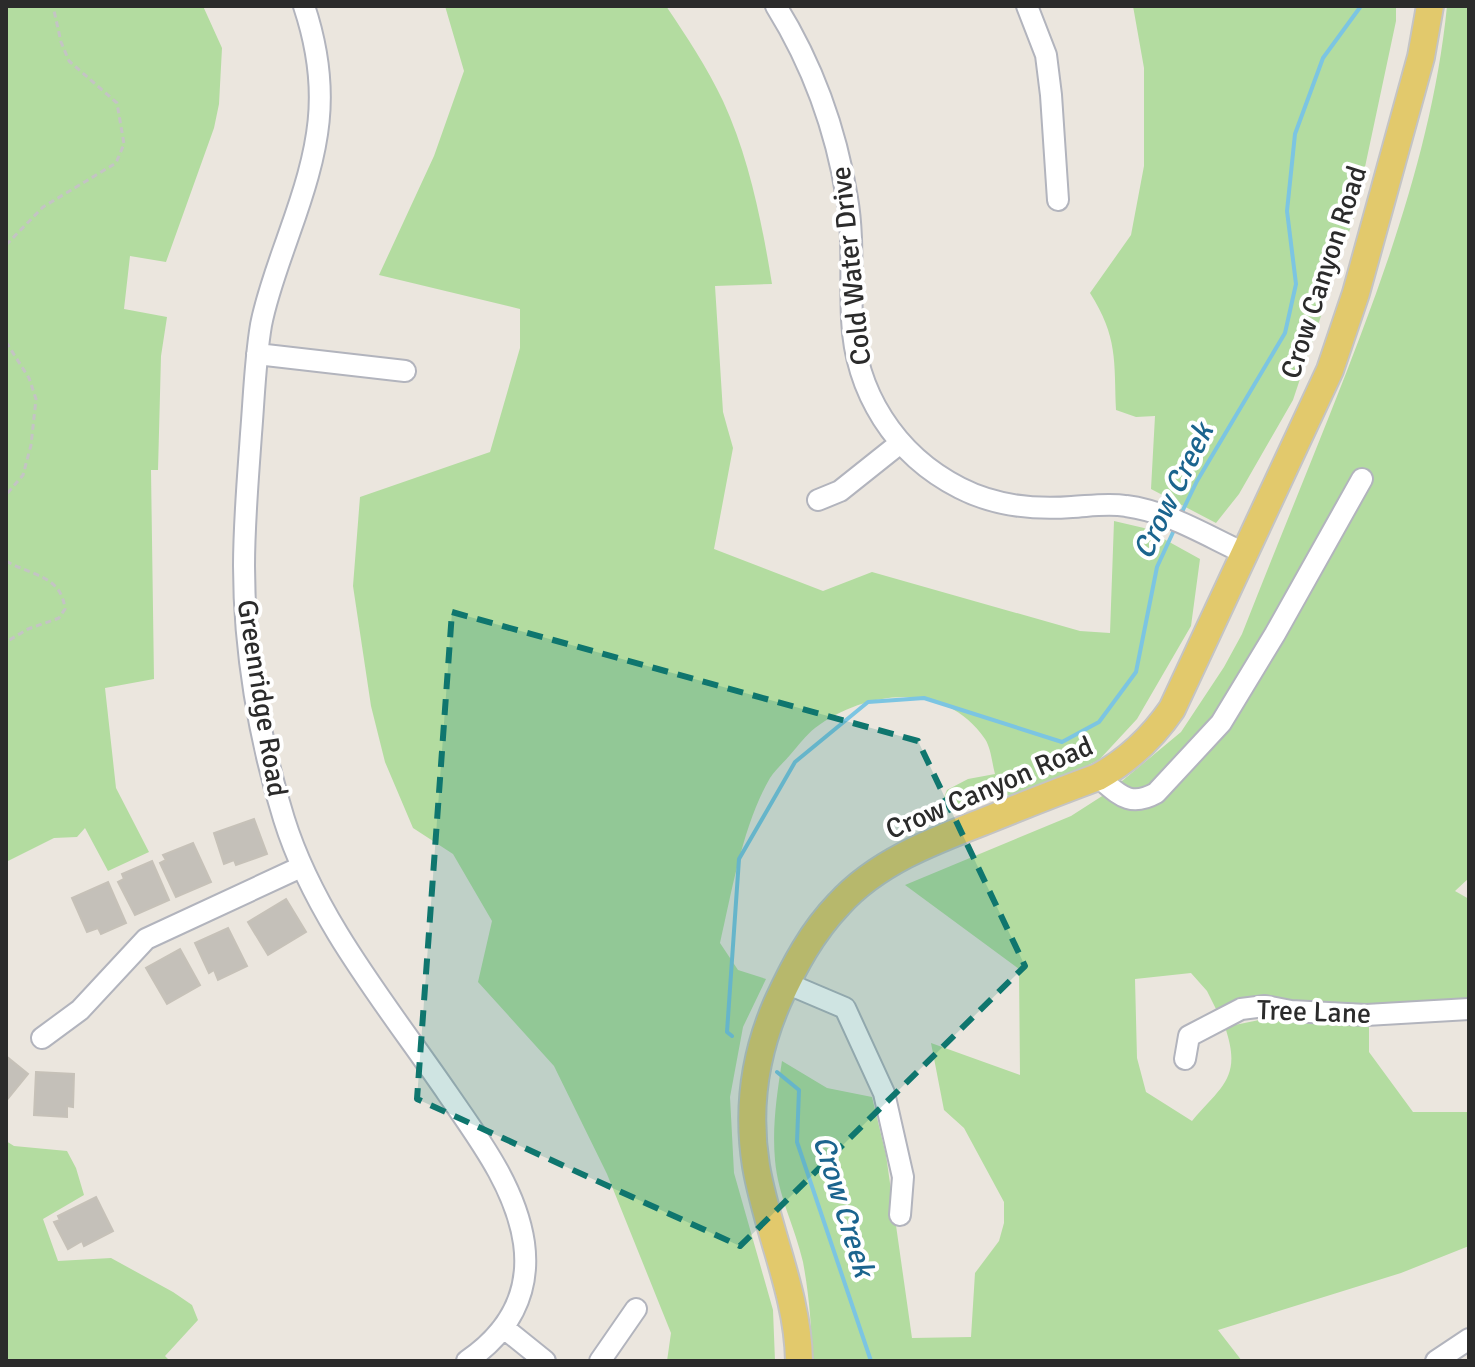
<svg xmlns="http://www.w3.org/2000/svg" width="1475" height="1367" font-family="Signika,sans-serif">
	<rect width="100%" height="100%" fill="#ebe6de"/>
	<path fill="#b3dca0" d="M6,6h197l19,42 -3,56 -5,24 -48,134 -36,-6 -6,53 43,8 -6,39 -3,114h-7l3,209 -49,9 11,100 33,64 -41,19 -23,-43 -8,9 -23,1 -48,24z
		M445,6h221c21,31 41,61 57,95 26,56 39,122 49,183l-57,2 8,126 10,36 -19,101 109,42 49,-19 208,59 30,2 4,-112 30,7 56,31 -9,67 -54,93 -38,41 -33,16 -55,19 -72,15 8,-20 21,-11 27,-5c-3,-11 -4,-26 -10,-35 -41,-59 -118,-49 -170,-11 -9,7 -17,18 -25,27 -6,7 -15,15 -20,23 -27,46 -38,113 -50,165l18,27 28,9 -23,48 -13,70 4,76 39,137 2,51h-108l4,-28 -64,-159 -53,-108 -76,-84 14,-61 -39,-67 -40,-26 -28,-66 -14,-56 -18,-120 7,-89 130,-45 30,-104v-39l-141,-34 55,-119 30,-85z
		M1133,6h263v15l-41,193 -62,186 -54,94 -23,29 -65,-34 4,-73 -19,1 -20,-7c-2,-49 2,-73 -26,-117l41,-58 13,-69v-98z
		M1447,6h22v872l-14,13 14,8v103l-45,8 -139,-8 -35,-5 -33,14 -10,-20 -16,-18 -56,6 2,79 9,34 46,29c31,-36 50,-44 33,-94l44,-9 68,7 32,-2v29l44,60h56v134l-68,27 -183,57 24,31h-430c0,-32 -3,-67 -9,-99 -8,-35 -25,-66 -28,-102 -3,-34 2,-66 7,-99l45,27 45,9 14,58 26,183 59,-1 4,-64 24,-32 5,-18v-21l-40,-74 -20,-18 -13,-67 89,32 -1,-106 -114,-84 166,-69 39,-25 71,-59 43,-65 18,-33c29,-74 59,-147 88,-220 52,-131 103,-267 117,-408z
		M6,1141l8,5 53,5 9,17 8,27 -41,24 15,42 53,-3 62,34 19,13 6,15 -33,36 5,5h-164z"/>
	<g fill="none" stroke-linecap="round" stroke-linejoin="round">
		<path stroke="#7cc5e2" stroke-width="4" d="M1180,516l17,-35 88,-148 11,-49 -9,-73 8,-77 28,-76 38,-52
			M732,1036l-5,-4 12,-173 56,-97 73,-60 56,-4 138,44 37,-20 37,-50 21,-105 18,-39
			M777,1072l22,18 -2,52 74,219"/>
	</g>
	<path fill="#c4c0b9" stroke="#c6c1b8" stroke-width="2" d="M254,819l13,35 -31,11 -2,-5 -10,4 -10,-31z
		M193,843l18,39 -35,15 -16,-34 6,-3 -3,-5z
		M152,861l17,39 -34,15 -17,-33 6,-3 -2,-5z
		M108,882l18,41 -25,11 -3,-6 -11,4 -15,-34z
		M286,899l20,33 -38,23 -20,-33z
		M228,928l19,38 -29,14 -4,-10 -5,3 -14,-30z
		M180,949l20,36 -33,19 -21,-36z
		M6,1056l22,18 -22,27z
		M36,1072l38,2 -1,33 -6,-1v11l-33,-2z
		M96,1197l17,34 -29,15 -2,-5 -14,8 -14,-27 6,-2 -2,-4z"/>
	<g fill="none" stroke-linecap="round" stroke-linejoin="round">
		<g stroke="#b2b4bd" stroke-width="24">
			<path id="minor" d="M304,6c29,87 15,144 -15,228 -10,29 -22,60 -28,91 -6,36 -7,73 -10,109 -3,44 -7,88 -7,132 0,84 15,173 40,253 31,100 105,189 164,275 31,45 68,94 76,149 7,51 -16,90 -57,118
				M776,6c36,58 60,124 71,192 7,40 3,80 5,121 3,73 43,136 108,169 35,18 73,22 112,19 18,-1 36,-4 54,-1 41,5 81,30 118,47
				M1027,6l19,49 5,40 7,105
				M257,354l148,17
				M818,500l22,-9 59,-47
				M1098,777c21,17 31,31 58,16l65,-70 54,-89 87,-155
				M786,983l59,25 39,85 19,84 -3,38
				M42,1038l38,-28 66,-71 155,-72
				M1185,1059l4,-23 52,-27 24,-3 26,5 75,4 103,-6
				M504,1328l41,33
				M600,1361l36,-52
				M1436,1361l33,-22"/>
		</g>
		<g stroke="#c4c4c4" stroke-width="30">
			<path id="major" d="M799,1361c-1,-67 -32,-130 -43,-195 -9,-56 -1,-113 22,-165 16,-35 34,-69 61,-97 38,-42 94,-63 146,-83 37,-15 75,-30 113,-44 31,-17 54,-39 74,-68l158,-339 26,-77 65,-236 9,-51"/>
		</g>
		<path stroke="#c4c4c4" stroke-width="3" stroke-dasharray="6 4" stroke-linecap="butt" d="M6,245l37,-38 73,-44 8,-19 -7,-41 -48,-42 -8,-19 -8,-36
			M6,342l23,36 7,21 -5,46 -8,30 -17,20
			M6,561c26,15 55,14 59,48l-6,9 -31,11 -22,13"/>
		<use href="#minor" stroke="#fff" stroke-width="20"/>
		<use href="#major" stroke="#e2c96c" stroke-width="26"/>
	</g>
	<path fill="#0f766e" fill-opacity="0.2" stroke="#0f766e" stroke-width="6" stroke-dasharray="16 10" stroke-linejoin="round" d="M452,612l466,129 107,225 -285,280 -323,-147z"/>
	<g text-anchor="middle" stroke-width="8" stroke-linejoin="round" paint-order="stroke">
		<g font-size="28" fill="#2b2b2b" stroke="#fff">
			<text transform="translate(850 266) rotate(-96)" y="10">Cold Water Drive</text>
			<text transform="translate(1323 272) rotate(-72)" y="10">Crow Canyon Road</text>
			<text transform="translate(263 698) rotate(81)" y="10">Greenridge Road</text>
			<text transform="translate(989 787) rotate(-23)" y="10">Crow Canyon Road</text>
			<text transform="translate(1314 1011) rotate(2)" y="10">Tree Lane</text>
		</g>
		<g font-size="30" font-style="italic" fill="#1b648e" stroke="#fff">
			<text transform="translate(1173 491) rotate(-64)" y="10">Crow Creek</text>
			<text transform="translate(844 1206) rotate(73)" y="10">Crow Creek</text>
		</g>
	</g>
	<rect width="1475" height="1367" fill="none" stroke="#2b2b2b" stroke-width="16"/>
</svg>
